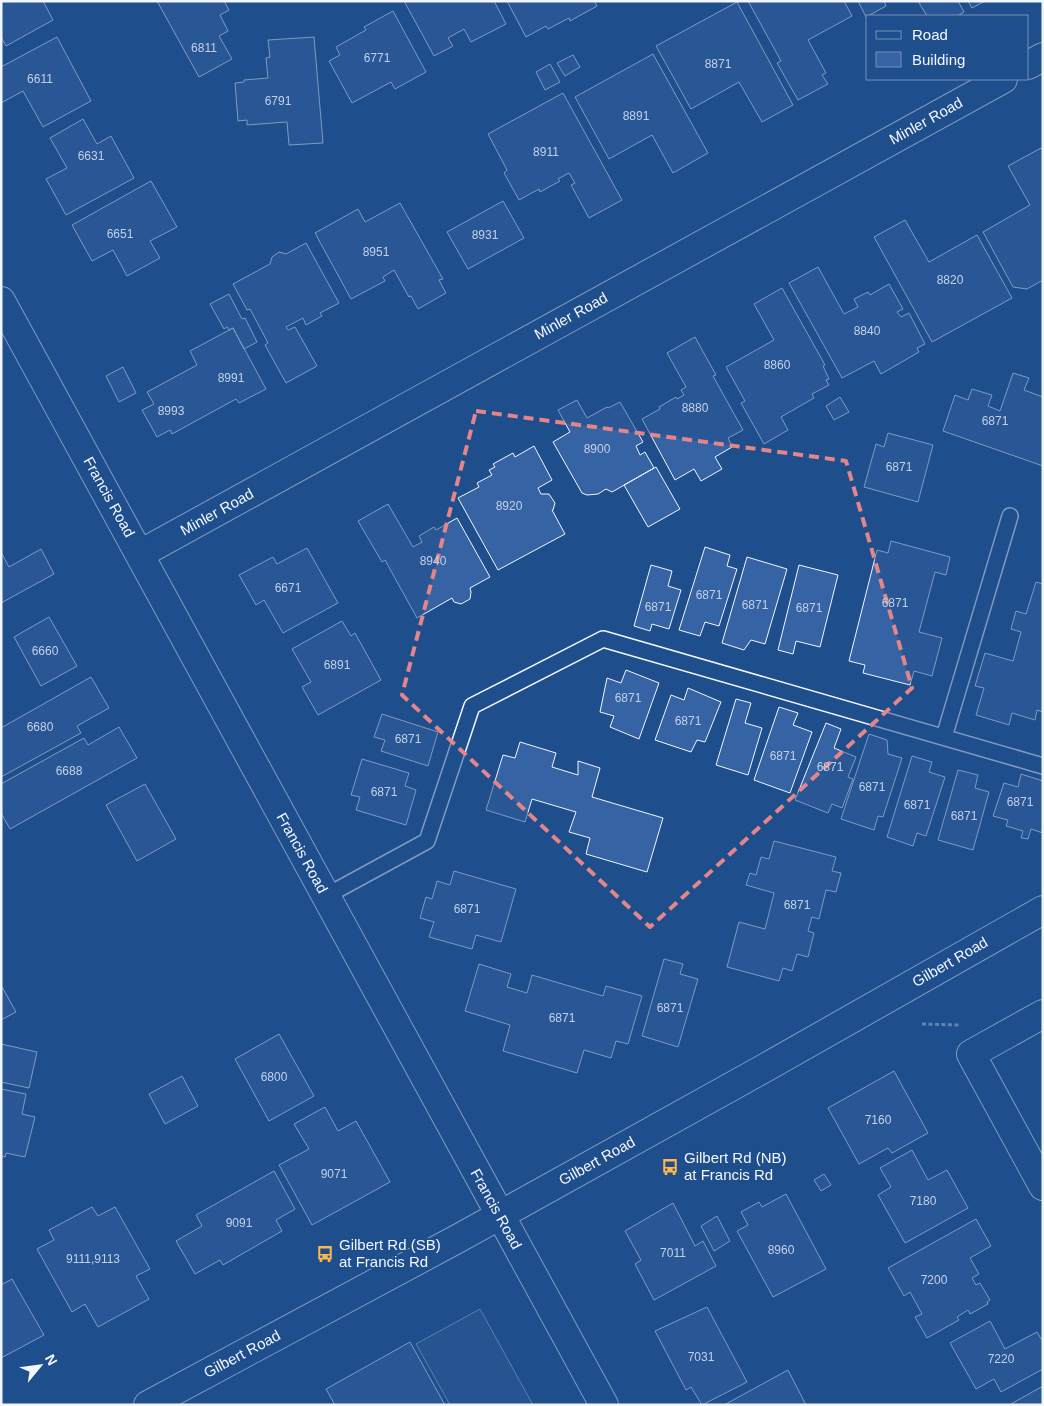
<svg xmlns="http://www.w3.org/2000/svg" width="1044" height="1406" font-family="Helvetica,sans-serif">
	<rect width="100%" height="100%" fill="#1f4e8c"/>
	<path fill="#305b95" stroke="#a8bbd7" d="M480,1309l53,96h-83l-34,-61z"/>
	<path fill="#3563a3" stroke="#f2f6ff" d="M1,1h42l10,19 -47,26 -5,-9z
		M157,1h67l5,9 -9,5 8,16 -9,5 13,23 -33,18z
		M404,1h90l12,23 -35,18 -7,-13 -16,9 5,8 -19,10z
		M507,1h87l3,5 -27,15 -1,-3 -21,11 -2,-3 -20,11z
		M748,1h96l8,15 -44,24 18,33 -4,2 6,9 -30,16 -21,-37 4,-2z
		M858,1h26l2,5 -20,11z
		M918,1h40l6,11 -7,4h-30z
		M968,1h17l-13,7z
		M737,2l56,103 -31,17 -23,-40 -48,27 -35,-63z
		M393,11l33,61 -31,17 -4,-7 -39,21 -23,-42 11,-6 -4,-8 30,-17 -2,-3z
		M57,37l34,64 -48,26 -20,-36 -22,12v-36z
		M314,37l9,106 -34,2 -2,-23 -40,3v-5l-9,1 -3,-38 9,-1v-2l24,-2 -2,-20 4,-1 -2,-17z
		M653,54l55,99 -35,20 -21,-38 -43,24 -34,-62z
		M573,55l7,12 -15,9 -8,-13z
		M550,64l10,18 -15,8 -9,-18z
		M563,93l59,107 -33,18 -18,-33 4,-2 -6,-10 -11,6 2,2 -20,11 -1,-3 -20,11 -15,-27 3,-3 -19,-36z
		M83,119l14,25 14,-8 23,42 -68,37 -20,-36 21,-11 -17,-30z
		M1041,148l2,3v129l-16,9 -14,-2 -30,-55 47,-27 -22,-39z
		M151,181l26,46 -27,14 10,17 -33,18 -14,-26 -21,11 -20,-36z
		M503,201l21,37 -56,31 -21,-37z
		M400,203l43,76 -4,1 7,13 -28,16 -7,-13 -2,1 -15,-27 -11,7 2,4 -34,18 -36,-66 43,-24 7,13z
		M905,220l24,42 48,-27 35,63 -80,44 -58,-105z
		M306,243l33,60 -19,10 2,3 -16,9 -3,-7 -17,9 2,3 7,-3 22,39 -31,17 -21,-38 3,-2 -18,-34 -3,1 -14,-26 37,-20 2,-7 7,-5 7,2z
		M818,267l26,47 14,-7 -4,-8 14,-7 2,3 19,-11 14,25 -6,3 4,5 8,-4 16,31 -8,4 2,4 -38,22 -7,-13 -32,17 -53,-95z
		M782,288l43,77 -2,1 6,13 -3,1 3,5 -17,9 2,4 -33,19 7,13 -24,14 -23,-41 4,-2 -19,-34 48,-27 -20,-36z
		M229,294l13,25 3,-1 12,24 -13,7 -11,-21 -4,2 -2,-3 -3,2 -14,-25z
		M233,328l33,61 -27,14 -3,-4 -64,35 -2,-4 -13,7 -15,-27 12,-6 -7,-12 50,-27 -7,-14z
		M695,337l21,38 -3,1 30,54 -15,8 4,9 -17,10 7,12 -21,12 -7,-12 -19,11 -33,-61 18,-10 -1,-2 17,-10 1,2 7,-4 -3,-5 5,-3 -19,-34z
		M123,367l13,26 -17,9 -13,-26z
		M1013,373l16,5 -5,12 19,7v69l-100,-35 12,-36 13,5 4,-11 20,6 -4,11 12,5z
		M840,397l9,15 -15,8 -8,-14z
		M577,400l10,18 20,-11 1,1 12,-6 23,40 -7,4 4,9 5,-3 9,16 -42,24 -6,-3 -8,5 -11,1 -5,-2 -29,-51 17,-10 -12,-22z
		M888,433l45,12 -15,57 -54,-15 12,-43 8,3z
		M534,446l18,34 -14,8 3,6h8l6,9 -2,7h-1l13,24 -67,36 -40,-72 21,-11 -2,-4 15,-8 -3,-5 6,-3 -2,-3 20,-11 2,4z
		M656,467l24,42 -32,18 -24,-42z
		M388,504l25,43 9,-5 -3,-6 15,-9 2,3 21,-12 33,59 -20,11 1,4 -1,7 -9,5 -7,-2 -2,-4 -35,20 -32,-58 -3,2 -24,-41z
		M891,541l59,16 -4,18 -11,-3 -16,60 23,6 -10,38 -18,-5 -4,14 -47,-12 2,-8 -16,-4 28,-111 11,3z
		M705,547l25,8 -3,11 10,3 -18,57 -14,-4 -5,14 -21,-6z
		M307,548l31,55 -55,30 -19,-33 -8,5 -17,-30 34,-18 4,7z
		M41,549l13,25 -53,29v-51l8,15z
		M747,557l40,12 -22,75 -14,-4 -7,10 -22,-7z
		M651,565l21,6 -4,15 13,4 -12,39 -17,-5 -2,7 -16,-5z
		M799,565l39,10 -18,72 -24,-6 -3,13 -15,-4z
		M1036,582l7,2v128l-6,-2 -2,10 -23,-7 -3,12 -33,-10 8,-27 -9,-2 10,-33 28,8 8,-29 -10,-3 5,-18 10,3z
		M49,617l28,49 -36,20 -27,-49z
		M342,621l9,15 4,-3 26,47 -63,35 -16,-28 9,-5 -19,-33z
		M626,670l33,13 -20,56 -29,-12 4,-11 -14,-4 7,-34 14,5z
		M91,677l18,31 -32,18 4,7 -80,44v-49z
		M688,688l33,14 -16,40 -8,-2 -6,12 -36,-12 16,-45 13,5z
		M736,699l15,4 -6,20 17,5 -14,47 -32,-10z
		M779,707l19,6 -5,12 19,7 -22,61 -36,-13z
		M382,714l56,18 -10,34 -47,-15 4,-11 -11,-3z
		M826,723l15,6 -7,19 22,9 -8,20 5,2 -11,29 -10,-4 -4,9 -33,-13z
		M119,727l18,31 -127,71 -9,-16v-29l83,-46 4,7z
		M869,734l18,6 1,14 14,4 -19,59 -5,-1 -4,14 -33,-11z
		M520,742l36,11 -4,14 26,8v-14l22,7 -8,29 71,21 -16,54 -61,-18 4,-16 -21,-6 7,-20 -44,-13 -7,23 -39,-12 17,-55 12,3z
		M912,756l20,6 -3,10 16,5 -19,59 -9,-3 -4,13 -26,-9z
		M362,759l47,14 -4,13 11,4 -10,35 -50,-15 4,-13 -9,-2z
		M958,770l20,5 -3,13 14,4 -16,58 -35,-10z
		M1021,774l22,7v52l-12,-4 -3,10 -7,-1 2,-7 -17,-5 2,-6 -15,-4 11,-33 14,4z
		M145,784l31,55 -39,22 -31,-56z
		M774,841l62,16 -4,14 9,2 -5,19 -10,-2 -7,29 -7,-2 -4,14 6,2 -6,24 -11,-3 -5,17 -9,-3 -4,13 -52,-14 12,-45 26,7 9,-36 -28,-8 4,-12 6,2 5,-18 8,2z
		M454,871l62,18 -15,53 -25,-7 -4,14 -43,-12 5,-15 -14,-4 6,-21 6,2 5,-18 13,4z
		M664,959l19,5 -3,10 18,5 -20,68 -36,-11z
		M479,964l32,10 -4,13 20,6 5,-18 71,21 3,-10 36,10 -14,48 -12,-3 -5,17 -27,-8 -7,23 -74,-22 7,-26 -45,-14z
		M1,985l15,27 -15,8z
		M279,1034l35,62 -45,25 -34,-62z
		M1,1044l36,8 -8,36 -28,-6z
		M894,1071l34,62 -36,20 -4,-5 -29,16 -31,-56z
		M182,1076l16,30 -33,18 -16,-30z
		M1,1089l25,5 -4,20 13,3 -10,40 -19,-4 -1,4 -4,-1z
		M325,1107l13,24 18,-10 34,61 -78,43 -33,-60 30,-16 -15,-25z
		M912,1150l16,30 19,-10 21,38 -63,35 -27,-48 13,-8 -11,-19z
		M274,1171l21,38 -19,11 6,11 -59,34 -3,-5 -25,14 -19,-33 26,-15 -6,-11z
		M824,1174l7,11 -10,6 -7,-11z
		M786,1194l40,75 -53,28 -36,-66 11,-6 -7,-13 18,-10 3,5z
		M673,1203l22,43 8,-5 13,25 -62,34 -19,-36 6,-4 -16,-29z
		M92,1207l6,9 17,-9 35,62 -14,7 13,23 -51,28 -13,-23 -13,8 -35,-63 17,-9 -5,-10z
		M717,1216l13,25 -16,10 -13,-25z
		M976,1219l15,27 -21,12 9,16 -7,4 4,7 4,-2 10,17 -3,2 1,2 -18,10 -2,-4 -11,7 2,3 -32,18 -12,-21 7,-3 -12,-22 -6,4 -16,-28z
		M12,1279l32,56 -43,23v-73z
		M707,1307l40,75 -45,23 -11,-18 -5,3 -31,-59z
		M990,1321l15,28 32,-17 6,10v27l-42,23 -7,-13 -18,10 -26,-46z
		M410,1342l35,63h-110l-9,-16z
		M788,1370l18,35h-82z
		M1043,1386v19h-34z"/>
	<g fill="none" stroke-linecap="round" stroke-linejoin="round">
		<g stroke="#f2f6ff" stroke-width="18">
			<path id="lane" d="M944,737l66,-221
				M326,896l101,-55 45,-135 131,-67 440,127"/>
		</g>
		<g stroke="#f2f6ff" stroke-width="30">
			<path id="street" d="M1028,65l15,-8
				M140,554l863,-475
				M1043,1014l-72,40 72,132"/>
		</g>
		<g stroke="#f2f6ff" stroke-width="30">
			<path id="secondary" d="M1,301l603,1104
				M148,1405l311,-167 304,-169 280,-159"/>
		</g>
		<path stroke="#b3c4dc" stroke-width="3" stroke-dasharray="4 2.5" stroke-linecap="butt" d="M922,1024l37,1"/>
		<use href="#lane" stroke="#1f4e8c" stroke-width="15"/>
		<use href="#street" stroke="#1f4e8c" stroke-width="28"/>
		<use href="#secondary" stroke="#1f4e8c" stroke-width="28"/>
	</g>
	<path d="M0 0H1044V1406H0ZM476,411l370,50 66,227 -262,239 -248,-232z" fill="#1f4e8c" fill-opacity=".55" fill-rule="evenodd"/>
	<path fill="none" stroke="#e38589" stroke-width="4" stroke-dasharray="10 6" stroke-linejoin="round" d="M476,411l370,50 66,227 -262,239 -248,-232z"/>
	<defs>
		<g id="bus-bare" transform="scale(1.35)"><path d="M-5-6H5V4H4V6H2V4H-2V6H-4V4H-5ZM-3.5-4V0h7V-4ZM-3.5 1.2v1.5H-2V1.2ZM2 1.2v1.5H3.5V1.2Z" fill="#ffb74d" stroke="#1f4e8c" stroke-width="2.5" paint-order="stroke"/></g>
	</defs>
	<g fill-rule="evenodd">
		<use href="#bus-bare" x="670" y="1167"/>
		<use href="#bus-bare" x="325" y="1254"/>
	</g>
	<g text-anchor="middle" stroke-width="4" stroke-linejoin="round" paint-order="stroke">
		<g font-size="12" fill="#c3d1e8">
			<text x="204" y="52">6811</text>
			<text x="377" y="62">6771</text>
			<text x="718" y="68">8871</text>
			<text x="40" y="83">6611</text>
			<text x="278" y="105">6791</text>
			<text x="636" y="120">8891</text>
			<text x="546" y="156">8911</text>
			<text x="91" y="160">6631</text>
			<text x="120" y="238">6651</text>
			<text x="485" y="239">8931</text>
			<text x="376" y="256">8951</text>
			<text x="950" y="284">8820</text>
			<text x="867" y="335">8840</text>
			<text x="777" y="369">8860</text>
			<text x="231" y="382">8991</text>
			<text x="695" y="412">8880</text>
			<text x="171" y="415">8993</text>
			<text x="995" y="425">6871</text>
			<text x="597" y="453">8900</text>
			<text x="899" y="471">6871</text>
			<text x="509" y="510">8920</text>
			<text x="433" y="565">8940</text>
			<text x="288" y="592">6671</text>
			<text x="709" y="599">6871</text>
			<text x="895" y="607">6871</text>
			<text x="755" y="609">6871</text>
			<text x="658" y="611">6871</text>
			<text x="809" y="612">6871</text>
			<text x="45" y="655">6660</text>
			<text x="337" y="669">6891</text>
			<text x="628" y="702">6871</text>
			<text x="688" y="725">6871</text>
			<text x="40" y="731">6680</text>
			<text x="408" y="743">6871</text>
			<text x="783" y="760">6871</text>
			<text x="830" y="771">6871</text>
			<text x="69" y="775">6688</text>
			<text x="872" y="791">6871</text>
			<text x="384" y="796">6871</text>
			<text x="1020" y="806">6871</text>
			<text x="917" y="809">6871</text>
			<text x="964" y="820">6871</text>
			<text x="797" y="909">6871</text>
			<text x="467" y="913">6871</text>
			<text x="670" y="1012">6871</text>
			<text x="562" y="1022">6871</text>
			<text x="274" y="1081">6800</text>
			<text x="878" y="1124">7160</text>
			<text x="334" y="1178">9071</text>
			<text x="923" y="1205">7180</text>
			<text x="239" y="1227">9091</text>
			<text x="781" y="1254">8960</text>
			<text x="673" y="1257">7011</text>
			<text x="93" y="1263">9111,9113</text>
			<text x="934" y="1284">7200</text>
			<text x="701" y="1361">7031</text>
			<text x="1001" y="1363">7220</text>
		</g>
		<g font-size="15" fill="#f2f6ff" stroke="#1f4e8c">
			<text transform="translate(926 121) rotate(-29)" y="5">Minler Road</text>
			<text transform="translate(571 316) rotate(-29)" y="5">Minler Road</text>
			<text transform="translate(109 497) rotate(61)" y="5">Francis Road</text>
			<text transform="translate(217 512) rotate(-29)" y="5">Minler Road</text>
			<text transform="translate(302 853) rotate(61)" y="5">Francis Road</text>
			<text transform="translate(950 962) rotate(-30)" y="5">Gilbert Road</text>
			<text transform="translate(597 1161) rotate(-29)" y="5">Gilbert Road</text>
			<text transform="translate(496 1209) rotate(61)" y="5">Francis Road</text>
			<text transform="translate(242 1354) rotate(-28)" y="5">Gilbert Road</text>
		</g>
		<g font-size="15" fill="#f2f6ff" stroke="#1f4e8c" text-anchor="start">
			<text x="684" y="1163">Gilbert Rd (NB)<tspan x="684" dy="17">at Francis Rd</tspan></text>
			<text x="339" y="1250">Gilbert Rd (SB)<tspan x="339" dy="17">at Francis Rd</tspan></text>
		</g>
	</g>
	<rect width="1044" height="1406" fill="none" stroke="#f2f6ff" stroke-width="5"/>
	<rect x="866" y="15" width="162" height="65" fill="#1f4e8c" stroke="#7391ba"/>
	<rect x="876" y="31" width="25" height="8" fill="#1f4e8c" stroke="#7391ba"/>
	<text x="912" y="40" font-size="15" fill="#f2f6ff">Road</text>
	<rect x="876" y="52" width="25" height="15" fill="#3563a3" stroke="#7391ba"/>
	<text x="912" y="65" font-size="15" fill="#f2f6ff">Building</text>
	<g transform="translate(40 1366) rotate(61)" stroke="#1f4e8c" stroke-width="4" paint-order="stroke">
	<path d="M0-4L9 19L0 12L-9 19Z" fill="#f2f6ff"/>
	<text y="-8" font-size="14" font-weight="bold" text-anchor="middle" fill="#f2f6ff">N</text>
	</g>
</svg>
